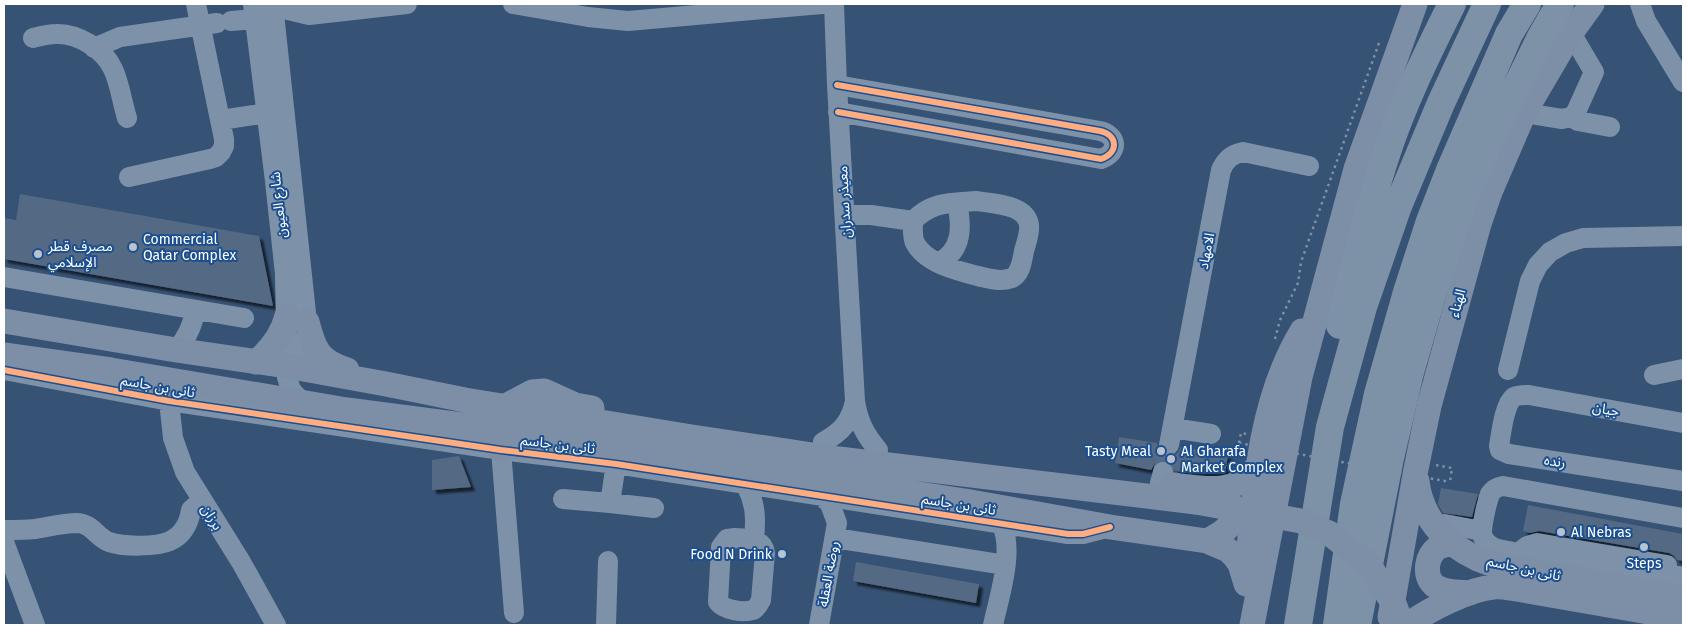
<svg xmlns="http://www.w3.org/2000/svg" width="1687" height="629" font-family="'Fira Sans','Noto Sans Arabic',sans-serif">
	<defs>
		<filter id="shadow"><feDropShadow dx="4" dy="4" stdDeviation="1" flood-color="#0009"/></filter>
	</defs>
	<rect width="100%" height="100%" fill="#365274"/>
	<path fill="#526984" filter="url(#shadow)" d="M20,194l239,42 14,70 -269,-47v-41l12,2z
		M1119,437l38,6 1,5 3,6 6,3 5,-1 6,-3 3,-6 47,8 -3,18 -16,1 -34,-3 -3,-7 -6,-4h-6l-5,3 -4,7 -36,-7z
		M459,456l12,31 -39,3v-30z
		M1441,488l37,6 -6,23 -29,-4 -5,-9z
		M1528,505l155,29v27l-6,-1 -3,-4 -5,-3 -130,-22 -9,2 -7,-2z
		M856,562l123,22 -3,19 -123,-22z"/>
	<g fill="none" stroke-linecap="round" stroke-linejoin="round">
		<path stroke="#546c89" stroke-width="20" stroke-dasharray="20 10" stroke-linecap="butt" d="M1163,472l6,-27"/>
		<path stroke="#7d92a8" stroke-width="2.5" stroke-dasharray="2.5 4" stroke-linecap="butt" d="M1275,339l5,-19 18,-37 3,-21 78,-219
			M1239,443l2,-10 5,1
			M1436,465l16,3 -2,14"/>
		<path stroke="#7d92a8" stroke-width="20" d="M253,4l22,177 10,93 2,103 4,13 11,12
			M273,4l34,318 -3,46
			M276,4l12,6 21,5 98,-11
			M513,4l75,13 40,4 194,-17
			M834,4l3,81 18,316c3,20 10,34 23,49
			M1640,4l6,17 37,61
			M231,21l24,-2
			M33,38c8,-2 15,-4 23,-4 21,-1 48,15 57,35 7,15 9,33 14,49
			M94,48l26,-11 97,-14
			M837,85l263,46c18,4 19,22 1,28l-263,-47
			M1524,113l38,6 9,-2 5,-5 18,-40 -23,-39
			M1571,117l7,4 32,6
			M221,120l46,-7
			M129,177l81,-18 6,-2 5,-5 3,-6v-7l-28,-135
			M977,201c16,3 49,3 52,24 1,9 -3,18 -5,26 -2,10 -3,22 -12,27 -3,1 -8,2 -11,2 -12,0 -52,-11 -63,-17 -8,-4 -18,-11 -23,-20 -3,-6 -2,-15 -2,-22 19,-20 38,-18 64,-20z
			M845,215h26l42,6
			M938,263c25,-12 24,-37 19,-60
			M4,277l240,41
			M176,350c11,-12 17,-24 19,-40
			M4,370l165,31 332,49 115,14 452,70h15l23,-6
			M1508,370l22,-89 8,-16 12,-13 16,-9 17,-5 100,-2
			M1654,375l29,-6
			M169,401l4,37 12,34 56,90 35,63
			M1683,423l-154,-28c-5,0 -11,0 -15,2 -10,7 -13,38 -15,49l1,4 9,4 174,27
			M1173,428l38,6
			M823,442c19,-10 28,-21 32,-41
			M1169,445l52,-275c5,-11 11,-16 22,-18l66,14
			M501,450l13,163
			M616,464l-6,39 44,5
			M1160,483l3,-11
			M746,485c10,19 10,34 8,55
			M563,499l47,4
			M1683,518l-180,-32c-5,1 -10,3 -13,8 -3,8 -10,36 -7,43 3,7 8,10 15,12l129,25 16,1 21,-2 19,4
			M1445,524l37,7
			M4,530c10,0 21,0 31,-1 13,-2 28,-6 42,-6 16,1 19,14 32,19 14,5 48,5 61,-1 13,-6 19,-18 21,-31l11,-10
			M735,538c12,1 28,0 30,15l-4,47c-2,4 -4,8 -8,10 -10,3 -29,0 -35,-8l3,-55 6,-8z
			M835,538l170,27
			M4,542l31,83
			M1522,550l5,-4 10,-3 130,22
			M606,625l2,-64
			M819,625l18,-102 -7,-19 -7,-7
			M993,625c6,-28 22,-75 8,-102"/>
		<path stroke="#7d8ea7" stroke-width="25" d="M4,321l172,29 111,16 99,18 79,16 227,37 147,22 357,43
			M307,322c7,27 11,39 40,48
			M4,355l107,15 236,40 240,31 175,29 203,31 145,26 97,14 21,9 7,7 5,7 6,20
			M256,362c16,-13 26,-27 31,-46
			M504,407l28,-15 12,-1 31,14 17,3
			M473,425l28,25
			M1417,481c4,36 28,63 61,78 21,9 47,11 70,15 45,8 90,16 135,24
			M1174,485c32,4 61,11 83,-18
			M1207,541c7,-4 15,-7 21,-14 9,-11 4,-29 -9,-35
			M1452,542c-5,2 -11,4 -15,6 -10,8 -13,25 -5,35 8,10 27,9 38,10
			M1246,580c8,-82 12,-177 56,-249
			M1390,617l26,-148 13,-63 50,-182 11,-32 34,-79 47,-80 21,-29
			M1252,625l48,-248 56,-208 59,-165
			M1408,625c20,-15 61,-36 86,-38 7,-1 15,1 23,2l166,29"/>
		<path stroke="#7e92a7" stroke-width="28" d="M1340,325c14,-56 27,-112 45,-167 17,-53 42,-104 67,-154
			M1298,625l32,-198 33,-120 35,-101 43,-103 46,-99
			M1337,625l17,-121 24,-110 29,-102 23,-71 20,-51 59,-136 18,-30
			M1357,625l33,-167 19,-82 24,-84 27,-82 27,-63 54,-110 19,-33"/>
		<path stroke="#7d92a8" stroke-width="2.5" stroke-dasharray="2.5 4" stroke-linecap="butt" d="M1239,443l211,39"/>
		<path stroke="#7d8ea7" stroke-width="25" d="M1196,502l105,19 28,12 40,32 26,41 7,19"/>
		<g stroke="#1b4f8f" stroke-width="9">
			<path id="cycleway" d="M837,85l263,46c18,4 19,22 1,28l-263,-47
				M4,370l165,31 332,49 115,14 452,70h15l27,-7"/>
		</g>
		<use href="#cycleway" stroke="#ffac80" stroke-width="6"/>
	</g>
	<g fill="#b9c2ce" stroke="#1b4f8f" stroke-width="2">
		<circle cx="133" cy="247" r="5"/>
		<circle cx="38" cy="254" r="5"/>
		<circle cx="1161" cy="451" r="5"/>
		<circle cx="1171" cy="459" r="5"/>
		<circle cx="1561" cy="532" r="5"/>
		<circle cx="1644" cy="547" r="5"/>
		<circle cx="782" cy="554" r="5"/>
	</g>
	<g text-anchor="middle" stroke-width="4" stroke-linejoin="round" paint-order="stroke">
		<g font-size="14" fill="#fff" stroke="#1b4f8f">
			<text transform="translate(844 202) rotate(-93)" y="5">معيذر سدران</text>
			<text transform="translate(278 205) rotate(-96)" y="5">شارع العيون</text>
			<text transform="translate(1206 251) rotate(-79)" y="5">الامهاد</text>
			<text transform="translate(1457 303) rotate(-75)" y="5">الهناء</text>
			<text transform="translate(158 386) rotate(10)" y="5">ثانى بن جاسم</text>
			<text transform="translate(1606 409) rotate(10)" y="5">جيان</text>
			<text transform="translate(558 444) rotate(7)" y="5">ثانى بن جاسم</text>
			<text transform="translate(1555 461) rotate(9)" y="5">رنده</text>
			<text transform="translate(959 504) rotate(9)" y="5">ثانى بن جاسم</text>
			<text transform="translate(212 517) rotate(58)" y="5">برزان</text>
			<text transform="translate(1524 568) rotate(12)" y="5">ثانى بن جاسم</text>
			<text transform="translate(828 574) rotate(-80)" y="5">روضة العقلة</text>
		</g>
		<g font-size="14" fill="#fff" stroke="#1b4f8f" text-anchor="start">
			<text x="143" y="244">Commercial<tspan x="143" dy="16">Qatar Complex</tspan></text>
			<text x="48" y="251">مصرف قطر<tspan x="48" dy="16">الإسلامي</tspan></text>
			<text x="1151" y="456" text-anchor="end">Tasty Meal</text>
			<text x="1181" y="456">Al Gharafa<tspan x="1181" dy="16">Market Complex</tspan></text>
			<text x="1571" y="537">Al Nebras</text>
			<text x="772" y="559" text-anchor="end">Food N Drink</text>
			<text x="1644" y="568" text-anchor="middle">Steps</text>
		</g>
	</g>
	<rect width="1687" height="629" fill="none" stroke="#ffffff" stroke-width="10"/>
</svg>
